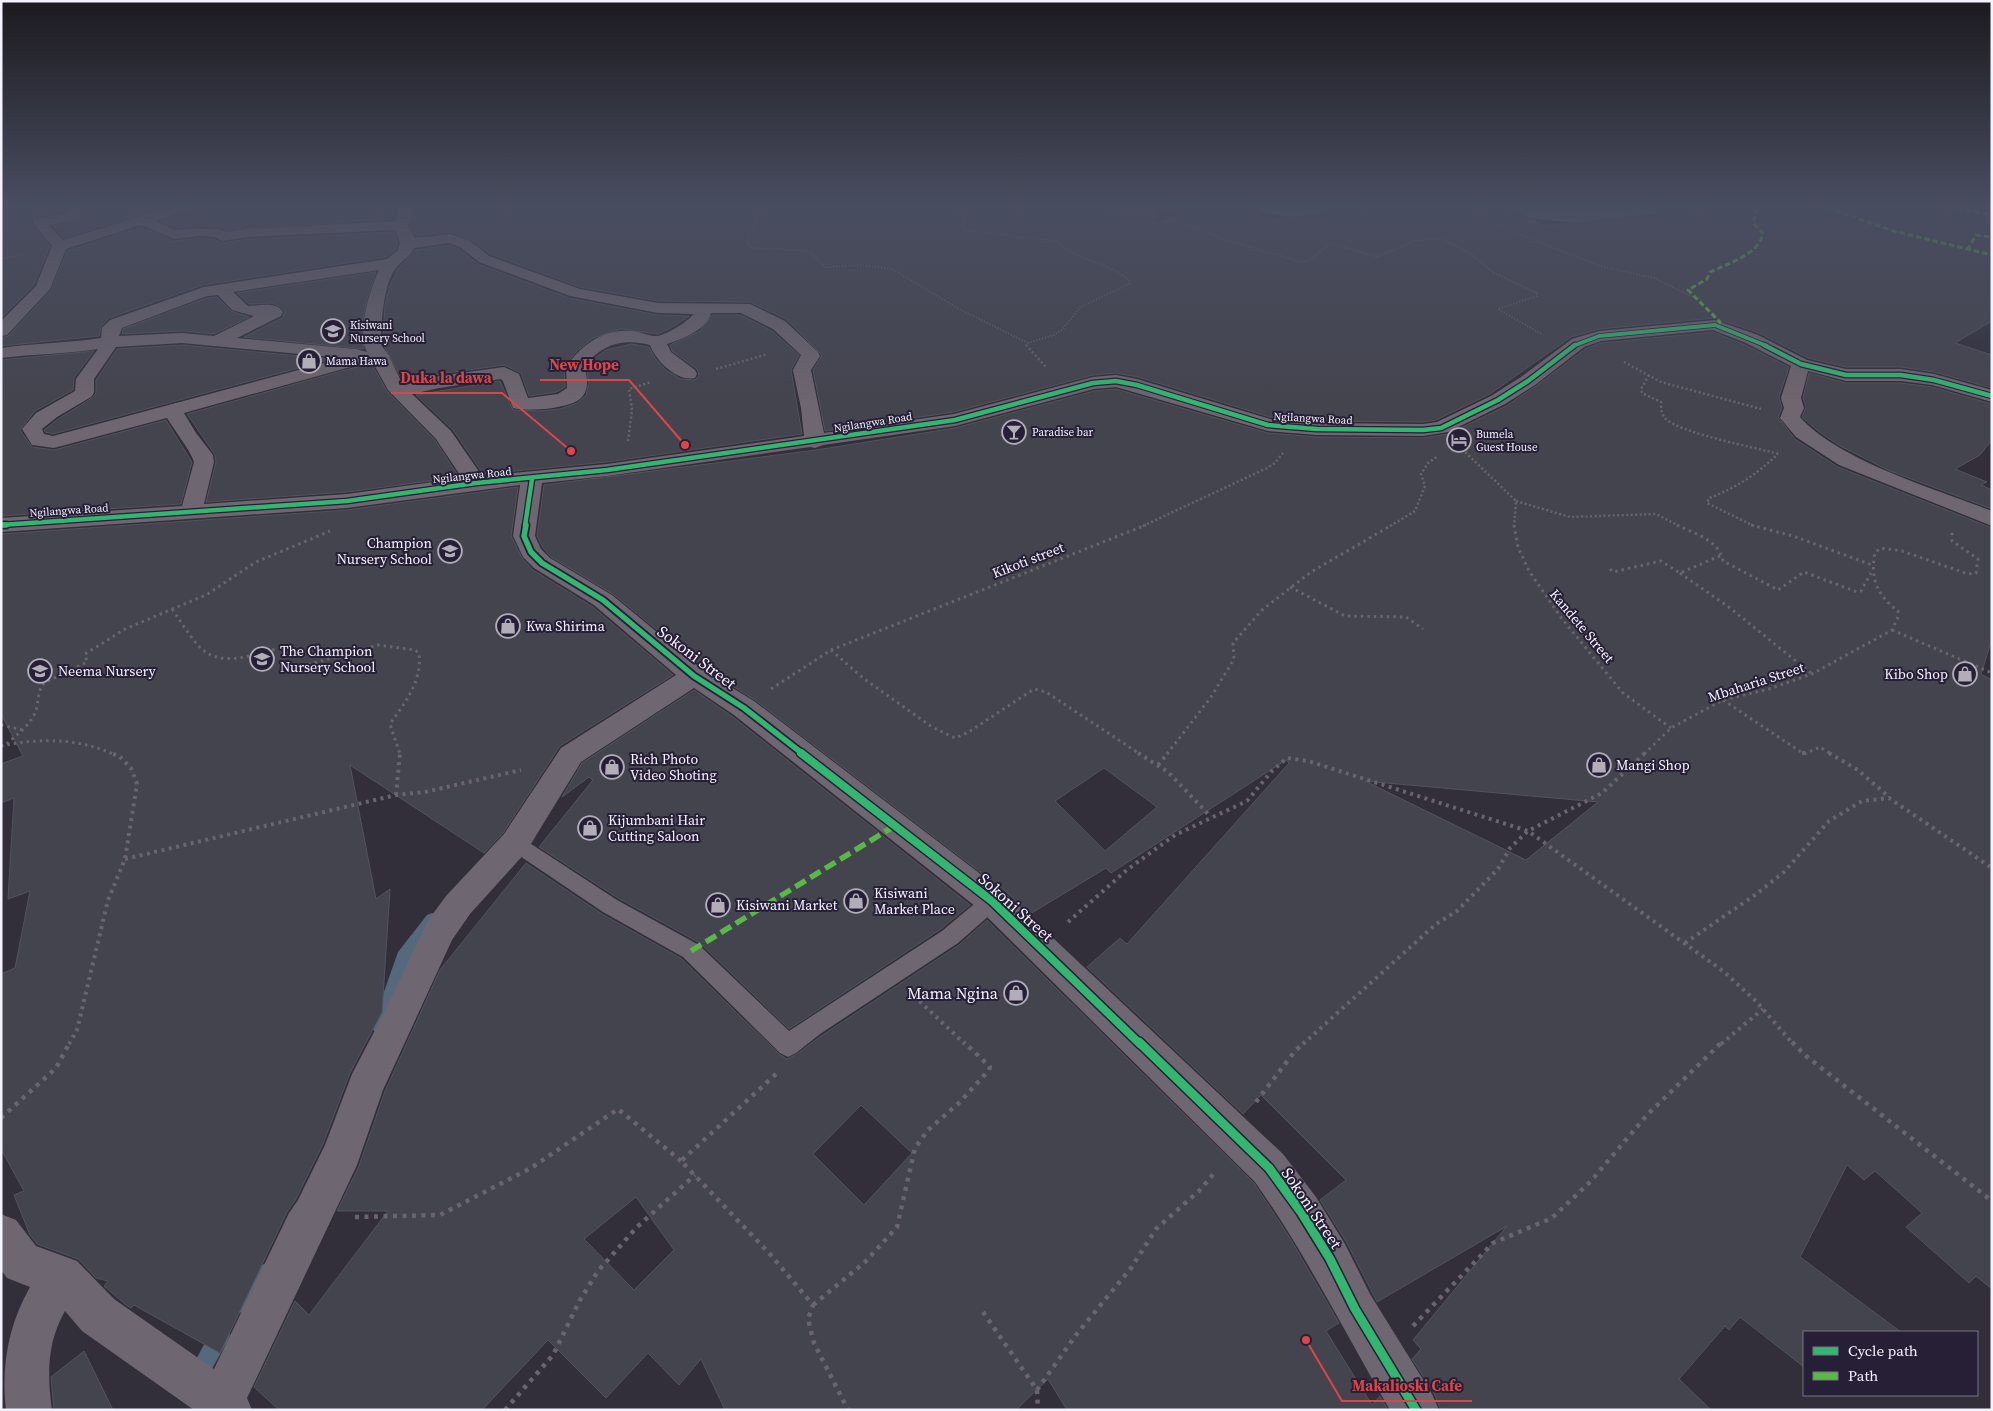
<svg xmlns="http://www.w3.org/2000/svg" width="1993" height="1411" font-family="'Source Serif 4',serif">
	<rect width="100%" height="100%" fill="#322f3b"/>
	<g fill="none" stroke-linecap="round" stroke-linejoin="round">
		<path fill="#55697c" fill-rule="evenodd" d="M432,913l5,2 3,4 -29,41 -25,71 -6,2 -6,-2 -2,-5 26,-74 29,-37z
			M264,1264l7,3 3,7c-6,14 -22,34 -36,40l-7,-3 -3,-7c6,-14 22,-34 36,-40z
			M220,1325l7,3 3,7 -3,7 -23,41 -7,3 -7,-3 -3,-7 26,-48z"/>
		<path fill="#55697c" fill-rule="evenodd" d="M1260,205h71l-5,8c-20,5 -41,5 -61,0z
			M1503,205h158l-5,8c-50,12 -98,12 -148,0z"/>
	</g>
	<path fill="#44444e" stroke="#53535e" fill-rule="evenodd" d="M51,205h14v6l-31,6 -4,5 20,24 -16,39 -33,33v-103z
		M83,205h89l-108,33 -11,-12 27,-6z
		M199,205h176v4l16,-2 5,5 -2,7 -168,11 -7,-3 -20,-1 -23,2 -16,-7 36,-11z
		M408,205h749l-3,18 63,-18h14l40,15 116,-15h76l5,2 36,-2 40,21 181,-21h267v116l-37,22 37,12v33l-58,-16 -33,-5h-55l-38,-9 -49,-25 -44,-15 -116,11 -28,8 -81,57 -54,26 -13,2 -106,-1 -47,-4 -132,-40 -22,-4 -23,2 -139,37 -129,19 -12,-61 9,-15 -36,-36 -36,-17 -92,-1 -78,-14 -90,-33 -19,-14 -20,-8 -35,4 -6,-10 3,-15z
		M141,227l33,14 25,-3 15,1 8,4 26,-4 146,-7 4,11 -2,6 -10,8 -183,28 -94,33 -8,9 -2,9 -98,10v-8l7,-2 43,-46 16,-39z
		M449,245l10,4 19,15 91,34 89,17 31,1 -18,12 -13,6 -37,-5 -28,9 -16,13 -13,15 1,21 -8,5 -28,4 -8,-23 -17,-8 -65,9 -35,9 -21,-39 2,-39 5,-20 8,-16 17,-19z
		M376,272l-9,27 -5,24 2,26 -120,-12 38,-19 3,-6 -4,-5 -9,-4 -23,1 -12,-11z
		M217,297l14,14 18,6 -35,17 -32,-3 -60,3 1,-5 84,-31z
		M712,315h29l31,16 27,24 -8,15 11,64 -195,28 -124,12 -30,-44 -37,-35 84,-14 13,29 26,1 21,-2 17,-6 9,-8 3,-12 -3,-16 6,-7 14,-10 25,-6 18,3 6,11 12,13 14,8 14,1 4,-5 -2,-6 -25,-18 -2,-6 30,-14z
		M1713,332l32,13 44,22 -10,30 3,11 -4,9 17,22 43,28 154,61v111l-11,35 11,6v609l-16,-13 -7,7 -63,-56 16,-14 -47,-42 -11,9 -17,-15 -47,92 101,75h-97v35l-64,-50 -11,13 -4,-4 -46,53 32,31h-270l-7,-17 -22,-34 9,-10 -8,-9 94,-114 -130,76 -30,-59 -27,-43 26,-20 -85,-85 -18,19 -156,-147 33,-29 7,6 162,-181 -3,-3 -175,113 -5,-5 -76,46 -25,-23 -250,-191 -51,-32 -91,-74 -62,-37 -8,-9 -6,-12 7,-51 272,-35 139,-22 139,-37 22,-2 152,44 49,4 106,1 25,-4 58,-28 30,-20 49,-37 16,-6zM1104,768l53,39 -52,44 -50,-50zM1365,781l233,21 -72,58z
		M182,345l150,14 -279,75 -8,-2 -1,-2 14,-11 34,-21 4,-5v-13l21,-31z
		M94,351l-20,27 -1,12 -38,21 -15,19 12,17 22,3 112,-30 26,42 -11,42 -180,12v-156z
		M371,363l16,28 48,49 24,37 -112,15 -141,10 10,-40 -1,-7 -28,-41z
		M1809,373l37,10h55l31,4 60,17v36l-12,15 -25,14 32,13 -6,3 11,5v19l-102,-38 -50,-25 -22,-15 -16,-14 4,-10 -3,-9z
		M518,487l-7,49 11,22 11,12 60,37 80,68 -113,71 -57,87 -19,20 -134,-88 26,134 14,-10 -8,123 -32,61 -27,71 -27,55 -9,13 -67,141 -86,-48 -3,3 -5,-3 -22,-19 4,-5 -12,-3 -18,-19 -41,-15 -7,-9 -16,-40 10,-4 -23,-42v-175l14,-6 15,-77 -22,8 6,-101 -13,5v-39l22,-8 -22,-42v-180l346,-24z
		M694,690l39,27 237,188 -29,24 -152,100 -89,-86 -82,-45 -79,-51 54,-67 -4,-3 -27,20 20,-34z
		M526,863l76,51 80,45 97,95 8,5 10,-5 24,-18 138,-91 28,-25 267,263 36,55 49,85 -13,8 46,74 8,-9 8,14h-321l-19,-31 -32,31h-291l-24,-51 -22,26 -31,-32 -42,45 -58,-58 -66,70h-203l-25,-23 41,-86 14,14 79,-104h-51l22,-45 26,-75 55,-121zM861,1105l51,48 -48,52 -51,-51zM636,1197l38,53 -40,40 -50,-51z
		M84,1351l29,59h-59l-3,-33z"/>
	<g fill="none" stroke-linecap="round" stroke-linejoin="round">
		<path stroke="#69646d" stroke-width="2" stroke-dasharray="1 2" stroke-linecap="butt" d="M762,205l-14,39 4,4 57,3 16,16 36,-2 31,4 67,40 69,34 -3,3
			M944,205l15,4 6,8 -3,11 2,2 92,11c19,19 52,21 73,39v4l-49,23 -17,22 -9,6 -26,8
			M1078,205l75,7 76,29 72,21 8,-1 21,-18 47,14 37,-16 27,-3 31,17 22,18 43,20v3l-39,13 45,26
			M1468,205l38,23 30,13 64,25 54,12 41,20
			M1,232l13,-3
			M1,259l24,-5"/>
		<path stroke="#69646d" stroke-width="2.5" stroke-dasharray="2 2.5" stroke-linecap="butt" d="M1026,345l20,22
			M1624,362l37,20 100,27
			M716,369l52,-15
			M1649,375l-8,14 1,4 19,9c0,7 0,13 6,18 18,14 86,27 112,34
			M628,441l4,-31 -3,-21 22,-7
			M1462,449l54,52 -2,25
			M1516,501l54,16 86,-3 23,12
			M1143,526l124,-58 8,-5 8,-10
			M1390,526l25,-15 10,-25 -4,-12 7,-11 10,-7
			M1754,526l-47,-23 2,-5c27,-10 48,-24 69,-44"/>
		<path stroke="#69646d" stroke-width="3" stroke-dasharray="2.5 4" stroke-linecap="butt" d="M1514,525l4,22 11,24 33,48 61,74 48,35
			M1677,525c18,9 42,15 46,36l55,29 26,-18 53,20 4,-1 10,-18
			M1751,525l42,11 79,29
			M1610,569l3,3 48,-11 19,12 42,-18
			M1680,573l50,35 82,66
			M1290,587l55,29 61,1 17,12
			M172,609c28,40 32,59 86,45 11,-3 22,-7 34,-6l-3,9 1,10 6,1 82,-23 37,5 4,3c3,29 -13,48 -29,71l10,30
			M1892,630l100,43
			M831,650l32,28 69,49 23,11 12,-5 67,-44 12,3 94,62
			M771,689l60,-39 315,-125
			M1723,700l81,54
			M1,725l22,5
			M7,744c10,-10 25,-20 29,-34 3,-10 1,-18 8,-27l43,-21 -2,-8 40,-25 81,-34 50,-33 74,-31
			M1,746c37,-8 77,-8 112,8
			M1167,754l44,-57 23,-38 -1,-16 29,-33 49,-38 81,-47
			M1644,754l27,-26 52,-28 46,-11 43,-15 80,-44 6,-13v-6c-21,-16 -28,-32 -23,-59l6,-4 21,3 66,23 8,-1 2,-14 -26,-18v-9
			M1804,754l16,-7 11,7"/>
		<path stroke="#69646d" stroke-width="4" stroke-dasharray="3 4.5" stroke-linecap="butt" d="M1138,753l30,19 43,45
			M1802,753h5
			M1829,753l29,17 31,27
			M1158,765l10,-12
			M396,795l4,-42
			M125,859l271,-64 29,-3 96,-22
			M1068,922l60,-53 47,-34 72,-34 24,-29 16,-14 21,3 220,70 195,140 33,30 37,43
			M1685,943l70,-48 29,-23 45,-51 33,-20 27,-3 103,70
			M914,996l51,48
			M69,1044l8,-14 31,-130 17,-41 12,-75 -6,-16 -12,-12 -8,-3
			M1303,1044l133,-120 21,-13 41,-42 12,-21 18,-17 74,-38 43,-40
			M1721,1044l42,-35"/>
		<path stroke="#69646d" stroke-width="4.5" stroke-dasharray="4 5.5" stroke-linecap="butt" d="M1792,1042l14,14 186,145
			M776,1074l-95,87 88,92 44,52 -5,14 6,24 34,67
			M1256,1102l39,-51 10,-9
			M1,1118l55,-50 14,-26
			M355,1217l85,-2 91,-47 87,-59 63,52
			M813,1305l52,-43 32,-35 18,-79 13,-18 32,-28 29,-32 1,-3 -26,-25
			M983,1312l54,78 1,20
			M1413,1326l80,-83 59,-25 39,-37 56,-66 75,-73
			M1037,1390l39,-55 55,-67 25,-39 45,-40 14,-17
			M505,1410l48,-55 27,-55 18,-29 39,-44 58,-52"/>
		<path fill="#6e6670" fill-rule="evenodd" d="M515,835l7,3 95,62 82,45 90,86 153,-100 43,-36 7,-2 7,2 3,6 -3,6 -41,36 -138,91 -24,19 -8,4 -8,-4 -97,-96 -80,-45 -95,-64 -3,-5 3,-5z"/>
		<path fill="#6e6670" fill-rule="evenodd" d="M67,205h14l-2,14 -30,6 14,15 114,-35h20l-2,3 -40,13 21,9 23,-2 20,1 7,3 22,-3 147,-8 3,-9 -6,-7h14l6,7 -4,14 7,12 35,-4 20,7 19,15 91,33 78,14 92,1 35,17 33,31 2,4 -9,14 13,63 130,-19 139,-37 23,-2 21,4 133,40 47,4 106,1 14,-2 54,-26 30,-19 51,-38 27,-8 116,-11 43,15 49,25 39,9h55l33,5 58,16v12l-60,-17 -31,-4h-55l-38,-10 -7,27 3,10 -4,9c39,44 136,72 192,94v15l-153,-61 -43,-28 -16,-19 4,-10 -3,-10 10,-32 -45,-23 -33,-13 -112,11 -17,6 -49,38 -30,19 -57,28 -25,4 -106,-1 -49,-4 -152,-44 -22,2 -139,37 -132,19 -8,3 -5,-1 -203,29 -65,7 -7,53 6,13 9,9 62,37 91,75 51,31 250,191 279,262 33,43 29,47 25,50 62,100 7,16h-49c-45,-77 -84,-156 -135,-228l-275,-272 -246,-195 -40,-27 -113,74 -55,90 -56,62 -18,26 -69,150 -26,75 -110,233 5,12h-58l-112,-79 -17,-20c-18,31 -18,64 -13,99h-46c-5,-44 2,-84 24,-123l-23,-9 -6,-8v-56l15,6 20,26 41,15 37,38 100,70 75,-156 9,-13 27,-55 27,-71 32,-61 43,-91 19,-26 58,-62 57,-86 115,-73 -82,-70 -60,-37 -11,-11 -10,-21 7,-51 -173,23 -346,24v-14l181,-12 12,-44c-2,-9 -21,-34 -27,-44l-113,30 -22,-3 -10,-16 14,-16 39,-22 1,-12 22,-30c-32,5 -64,5 -97,9v-10c34,-5 67,-5 100,-10l1,-10 8,-8 94,-33 183,-28 11,-9 2,-7 -5,-13 -147,7 -26,4 -7,-4 -16,-1 -25,3 -33,-14 -75,24 -16,40 -43,46 -6,1v-15l35,-35 16,-40 -20,-24 2,-3 33,-6zM449,243l11,4 19,15 91,34 88,17 36,1c-9,9 -24,19 -36,22 -8,1 -19,-5 -27,-5 -27,-3 -51,15 -65,36l1,21 -9,6 -30,4 -9,-24 -15,-7 -65,9 -36,9 -15,-31 -7,-9c0,-20 2,-61 15,-77 6,-8 14,-11 18,-20zM379,270c-9,19 -23,64 -12,82l-11,-3 -119,-11 44,-22 2,-4c-7,-11 -23,-6 -35,-6l-15,-14zM218,295l14,15 22,6 -40,20 -32,-3 -63,3 3,-8 85,-32zM711,313h30l32,16 28,26 -8,15 8,38 3,28 -197,28 -125,12 -31,-45 -39,-37 27,-6 62,-9 2,2 10,27c14,4 59,1 69,-11 7,-8 6,-20 2,-30 17,-23 39,-29 66,-22 6,16 27,37 45,33l2,-4 -2,-4 -24,-18 -4,-8c15,-5 40,-14 44,-31zM182,343l161,15 -290,78 -9,-2 -2,-5 15,-12 34,-20 3,-4v-14l22,-32zM372,361l16,29 48,49 26,39 -115,16 -143,10 10,-42 -1,-7 -17,-22 -12,-20z"/>
		<path stroke="#58b947" stroke-width="3" stroke-dasharray="5.5 3" stroke-linecap="butt" d="M1819,205l75,26 98,24
			M1941,205l51,10
			M1967,250l9,-15 16,2
			M1719,324l1,-2 -32,-32 19,-11 3,-7c17,-8 50,-18 53,-39l-10,-10 5,-18"/>
		<path stroke="#58b947" stroke-width="5.5" stroke-dasharray="12 5.5" stroke-linecap="butt" d="M691,951l205,-126"/>
		<g stroke="#261f36" stroke-width="5.5">
			<path id="cycleway-far4" d="M1573,346l26,-10 116,-11 52,21"/>
		</g>
		<g stroke="#261f36" stroke-width="7">
			<path id="cycleway-far3" d="M1764,345l37,19 45,11h55l33,5 58,16
				M1,525l346,-24 129,-18 131,-13 348,-50 138,-37 23,-2 21,4 131,40 49,4 106,1 18,-2 57,-28 30,-19 47,-36
				M525,526l7,-47"/>
		</g>
		<g stroke="#261f36" stroke-width="9">
			<path id="cycleway-far2" d="M1,525h5
				M526,525l-2,11 7,16 11,11 61,37 91,76 50,32 59,46"/>
		</g>
		<g stroke="#261f36" stroke-width="11">
			<path id="cycleway-far1" d="M801,753l191,148 148,143"/>
		</g>
		<g stroke="#261f36" stroke-width="12">
			<path id="cycleway" d="M1139,1042l130,126 32,44 29,47 25,50 61,101"/>
		</g>
		<use href="#cycleway-far4" stroke="#33b770" stroke-width="4"/>
		<use href="#cycleway-far3" stroke="#33b770" stroke-width="4.5"/>
		<use href="#cycleway-far2" stroke="#33b770" stroke-width="5.5"/>
		<use href="#cycleway-far1" stroke="#33b770" stroke-width="8"/>
		<use href="#cycleway" stroke="#33b770" stroke-width="9"/>
	</g>
	<linearGradient id="sky" x2="0" y2="1"><stop stop-color="#1c1a20"/><stop offset="0.51" stop-color="#494d60"/><stop offset="1" stop-color="#494d60" stop-opacity="0"/></linearGradient>
	<rect width="1993" height="402" fill="url(#sky)"/>
	<defs>
		<g id="school-ring" transform="scale(1.25)"><circle r="9.5" fill="#261f36" stroke="#b1aeba" stroke-width="1.5"/><path d="M0-5L7-2L0 1L-7-2ZM-4 1L0 2.5L4 1V4Q0 6-4 4Z" fill="#b1aeba"/></g>
		<g id="shop-ring" transform="scale(1.25)"><circle r="9.5" fill="#261f36" stroke="#b1aeba" stroke-width="1.5"/><path d="M-5-2.5h2.3a2.7 3.5 0 0 1 5.4 0H5L5.5 6h-11ZM-1.5-2.5h3a1.5 2.3 0 0 0-3 0Z" fill="#b1aeba"/></g>
		<g id="bar-ring" transform="scale(1.25)"><circle r="9.5" fill="#261f36" stroke="#b1aeba" stroke-width="1.5"/><path d="M-6-5H6L.8 .8V4.5H3.5V6h-7V4.5H-.8V.8Z" fill="#b1aeba"/></g>
		<g id="hotel-ring" transform="scale(1.25)"><circle r="9.5" fill="#261f36" stroke="#b1aeba" stroke-width="1.5"/><path d="M-6-4.5h1.5V1H6V5H4.5V3h-9V5H-6ZM-4 0a1.8 1.8 0 1 1 3.6 0ZM.5 0V-2.5h3Q6-2.5 6 0Z" fill="#b1aeba"/></g>
	</defs>
	<g fill-rule="evenodd">
		<use href="#school-ring" x="333" y="331"/>
		<use href="#shop-ring" x="309" y="361"/>
		<use href="#bar-ring" x="1014" y="432"/>
		<use href="#hotel-ring" x="1459" y="440"/>
		<use href="#school-ring" x="450" y="551"/>
		<use href="#shop-ring" x="508" y="626"/>
		<use href="#school-ring" x="262" y="659"/>
		<use href="#school-ring" x="40" y="671"/>
		<use href="#shop-ring" x="1965" y="674"/>
		<use href="#shop-ring" x="1599" y="765"/>
		<use href="#shop-ring" x="612" y="767"/>
		<use href="#shop-ring" x="590" y="828"/>
		<use href="#shop-ring" x="856" y="901"/>
		<use href="#shop-ring" x="718" y="905"/>
		<use href="#shop-ring" x="1016" y="993"/>
	</g>
	<g text-anchor="middle" stroke-width="4" stroke-linejoin="round" paint-order="stroke">
		<g font-size="11" fill="#f5f2ff" stroke="#261f36" text-anchor="start">
			<text x="350" y="329">Kisiwani<tspan x="350" dy="13">Nursery School</tspan></text>
			<text x="326" y="365">Mama Hawa</text>
			<text x="1032" y="436">Paradise bar</text>
			<text x="1476" y="438">Bumela<tspan x="1476" dy="13">Guest House</tspan></text>
		</g>
		<g font-size="11" fill="#f5f2ff" stroke="#261f36">
			<text transform="translate(1313 418) rotate(3)" y="4">Ngilangwa Road</text>
			<text transform="translate(873 422) rotate(-9)" y="4">Ngilangwa Road</text>
			<text transform="translate(472 475) rotate(-6)" y="4">Ngilangwa Road</text>
			<text transform="translate(69 510) rotate(-4)" y="4">Ngilangwa Road</text>
		</g>
		<g font-size="14" fill="#f5f2ff" stroke="#261f36" text-anchor="start">
			<text x="432" y="548" text-anchor="end">Champion<tspan x="432" dy="16">Nursery School</tspan></text>
			<text x="526" y="631">Kwa Shirima</text>
			<text x="280" y="656">The Champion<tspan x="280" dy="16">Nursery School</tspan></text>
			<text x="58" y="676">Neema Nursery</text>
			<text x="1948" y="679" text-anchor="end">Kibo Shop</text>
			<text x="630" y="764">Rich Photo<tspan x="630" dy="16">Video Shoting</tspan></text>
			<text x="1616" y="770">Mangi Shop</text>
			<text x="608" y="825">Kijumbani Hair<tspan x="608" dy="16">Cutting Saloon</tspan></text>
			<text x="874" y="898">Kisiwani<tspan x="874" dy="16">Market Place</tspan></text>
			<text x="736" y="910">Kisiwani Market</text>
		</g>
		<g font-size="14" fill="#f5f2ff" stroke="#261f36">
			<text transform="translate(1028 560) rotate(-21)" y="5">Kikoti street</text>
			<text transform="translate(1582 626) rotate(50)" y="5">Kandete Street</text>
			<text transform="translate(1756 682) rotate(-18)" y="5">Mbaharia Street</text>
		</g>
		<g font-size="16" fill="#f5f2ff" stroke="#261f36">
			<text transform="translate(697 657) rotate(37)" y="6">Sokoni Street</text>
			<text transform="translate(1016 907) rotate(42)" y="6">Sokoni Street</text>
			<text transform="translate(1312 1208) rotate(56)" y="6">Sokoni Street</text>
		</g>
		<g font-size="16" fill="#f5f2ff" stroke="#261f36" text-anchor="end">
			<text x="998" y="999">Mama Ngina</text>
		</g>
	</g>
	<path fill="none" stroke="#db4648" stroke-width="2" d="M685 445L629 380H540M571 451L502 393H391M1306 1340L1342 1401H1472"/>
	<g fill="#db4648" stroke="#261f36" stroke-width="2">
		<circle cx="685" cy="445" r="5"/>
		<circle cx="571" cy="451" r="5"/>
		<circle cx="1306" cy="1340" r="5"/>
	</g>
	<g font-size="15" text-anchor="middle" font-weight="bold" fill="#db4648" stroke="#261f36" stroke-width="4" stroke-linejoin="round" paint-order="stroke">
		<text x="584" y="370">New Hope</text>
		<text x="446" y="383">Duka la dawa</text>
		<text x="1407" y="1391">Makalioski Cafe</text>
	</g>
	<rect width="1993" height="1411" fill="none" stroke="#f5f2ff" stroke-width="5"/>
	<rect x="1803" y="1331" width="175" height="65" fill="#261f36" stroke="#797386"/>
	<rect x="1813" y="1347" width="25" height="8" fill="#33b770" stroke="#797386"/>
	<text x="1848" y="1356" font-size="15" fill="#f5f2ff">Cycle path</text>
	<rect x="1813" y="1372" width="25" height="8" fill="#58b947" stroke="#797386"/>
	<text x="1848" y="1381" font-size="15" fill="#f5f2ff">Path</text>
</svg>
